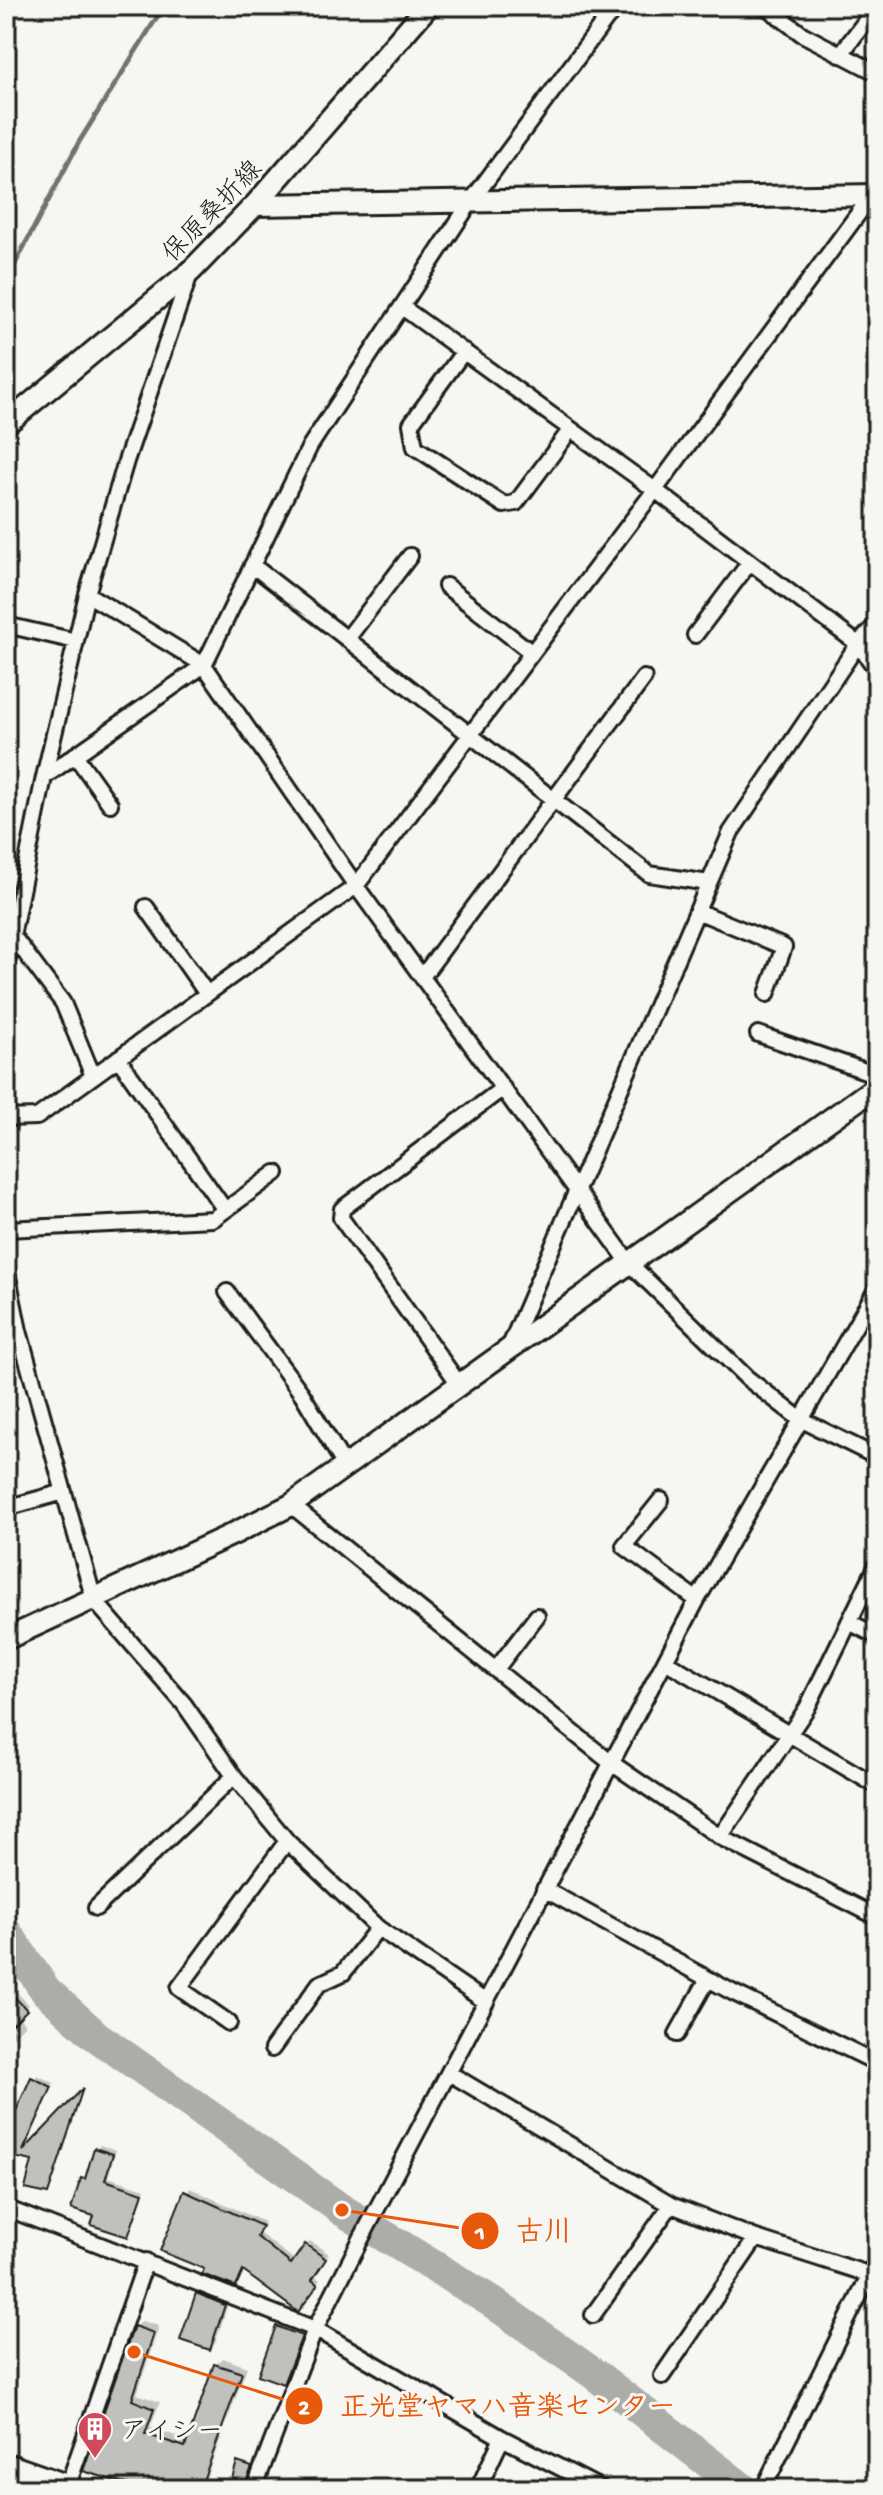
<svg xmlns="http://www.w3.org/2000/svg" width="883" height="2495" font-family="'Gochi Hand','Klee One',sans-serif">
	<rect width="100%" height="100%" fill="#f6f6f2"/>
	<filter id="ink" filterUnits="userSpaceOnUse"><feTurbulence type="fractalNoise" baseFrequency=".0125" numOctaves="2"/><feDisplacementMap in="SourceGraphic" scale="16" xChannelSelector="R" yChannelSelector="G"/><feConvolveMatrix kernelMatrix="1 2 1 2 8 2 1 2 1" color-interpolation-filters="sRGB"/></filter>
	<g filter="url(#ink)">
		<path fill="#0003" d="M6,1981l23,24 -11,11 7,8 -19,20z
			M37,2075l17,8 -32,71 61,-64 -32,98 -4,4 -12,-32 -29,-7v-43l3,-3 10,3z
			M100,2145l16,5 -8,27 37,12 -14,42 -4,4 -30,-20 -14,-36z
			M190,2188l74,34 -5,11 37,28 14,-20 19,13 -15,21 6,5 -19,25 -57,-36 -9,16 -28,-17 -44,-18z
			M204,2288l26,10 -14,43 -6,7 -12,-54z
			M142,2321l17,5 -22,68 23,8 -10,25 40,14 25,-76 7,-7 25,9 -45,122h-63l-53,-19 50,-143z
			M284,2321l22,9 -17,46 -6,6 -5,-55z"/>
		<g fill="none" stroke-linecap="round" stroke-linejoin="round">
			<path stroke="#727271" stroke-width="5" d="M6,281l73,-139 85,-136"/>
			<path stroke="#acaca9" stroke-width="32" d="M6,1932l40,59 50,45 246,174 147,90 108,76 146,113"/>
		</g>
		<path fill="#c0c0bd" stroke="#1c1c1c" stroke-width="2" d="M6,1988l21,22 -14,14 -7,-7z
			M31,2077l21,10 -29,64 60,-63 -35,106 -23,-5 7,-28 -26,-6v-45l9,3z
			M94,2148l19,6 -8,26 38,13 -15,44 -37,-12 3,-9 -23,-7 10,-31 4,1z
			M184,2191l78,35 -5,11 34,27 14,-20 21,15 -14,21 6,5 -20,27 -55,-41 -7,16 -34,-13 2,-5 -44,-18z
			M196,2293l29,12 -15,45 -30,-10z
			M134,2326l20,7 -22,67 22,9 -9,25 40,13 29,-83 28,9 -42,116h-68l1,-3 -50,-15z
			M276,2326l26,10 -19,48 -25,-9z
			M237,2462l15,5 -8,20 -13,-5z"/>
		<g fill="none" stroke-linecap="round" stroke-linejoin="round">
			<g stroke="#1c1c1c" stroke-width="20">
				<path id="street" d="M765,6l37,28 75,39
					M840,55l37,-49
					M402,307l253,183 203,154 19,26
					M464,351l-53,73 4,23 89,58 12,-2 55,-74
					M252,565l397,309 60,9
					M446,586l86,67
					M87,594l117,71 152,221 274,378 117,114 53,41 77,38
					M6,625l70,16
					M695,635l55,-73
					M347,639l63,-83
					M75,755l35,49
					M44,777l160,-112 106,-219 162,-246 134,-181 13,-13
					M146,907l61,87
					M697,911l87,36 -17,47
					M12,935l51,68 30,73
					M6,966l38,-189 43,-183 39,-133 65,-190
					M422,977l222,-299
					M758,1034l119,41
					M118,1058l107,152
					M6,1118l31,-1 319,-231 299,-396 217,-295 3,2
					M6,1229l207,-10 63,-46
					M6,1267l13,64 75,269 90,104 50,72 53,65 91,87
					M227,1292l75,102 43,72
					M509,1348l222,-516 127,-188 19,-20
					M459,1384l-118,-166 1,-9 161,-121
					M661,1500l-37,46 73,54
					M291,1505l319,257 110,75 157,80
					M6,1508l58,-16
					M849,1622l28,14
					M665,1661l212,125
					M497,1668l40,-52
					M720,1837l87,-129 70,-143
					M544,1889l188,103 145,71
					M96,1908l138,-132
					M229,2023l-50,-35 108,-147
					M677,2034l31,-55
					M272,2049l47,-65 24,-11 35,-45 108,74
					M449,2073l222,132 85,33 121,39
					M6,2208l309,121 187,109 100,51
					M593,2315l78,-110
					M662,2376l94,-138
					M67,2488l79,-227
					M254,2489l61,-160 46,-90 336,-639 180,-312
					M478,2489l24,-51
					M763,2489l114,-229"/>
			</g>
			<g stroke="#1c1c1c" stroke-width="26">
				<path id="secondary" d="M255,205l622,-10
					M6,424l185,-153 64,-66 173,-199
					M6,1639l225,-104 60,-30 586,-419"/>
			</g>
			<g stroke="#1c1c1c" stroke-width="32">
				<path id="highway" d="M6,2467l63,22"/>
			</g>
			<use href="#street" stroke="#f6f6f2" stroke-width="14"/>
			<use href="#secondary" stroke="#f6f6f2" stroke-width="20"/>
			<use href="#highway" stroke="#f6f6f2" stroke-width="26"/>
		</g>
	</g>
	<defs>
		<g id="building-pin" transform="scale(1.8)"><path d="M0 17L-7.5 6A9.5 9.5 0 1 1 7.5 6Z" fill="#d1495b" stroke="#f6f6f2"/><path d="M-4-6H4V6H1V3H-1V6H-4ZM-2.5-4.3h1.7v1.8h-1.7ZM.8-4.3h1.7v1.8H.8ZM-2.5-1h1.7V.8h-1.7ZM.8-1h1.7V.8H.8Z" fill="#fff"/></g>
	</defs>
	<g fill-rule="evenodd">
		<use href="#building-pin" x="95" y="2429"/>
	</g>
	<g text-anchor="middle" stroke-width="6" stroke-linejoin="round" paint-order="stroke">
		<g font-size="26" fill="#1c1c1c" stroke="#f6f6f2">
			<text transform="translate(211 210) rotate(-46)" y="9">保原桑折線</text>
		</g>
		<g font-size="26" fill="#1c1c1c" stroke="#f6f6f2" text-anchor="start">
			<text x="121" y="2438">アイシー</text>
		</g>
	</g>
	<path fill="none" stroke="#e8590c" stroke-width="3" d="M342 2210L480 2231M134 2352L304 2406"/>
	<g fill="#e8590c" stroke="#f6f6f2" stroke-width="3">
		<circle cx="342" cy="2210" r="8"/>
		<circle cx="134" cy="2352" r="8"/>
		<circle cx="480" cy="2231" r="20"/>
		<circle cx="304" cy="2406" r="20"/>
	</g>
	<g font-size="24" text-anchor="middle" font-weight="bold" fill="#fff">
		<text x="480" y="2239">1</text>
		<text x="304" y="2414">2</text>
	</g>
	<g font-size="28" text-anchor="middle" font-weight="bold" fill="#e8590c" stroke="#f6f6f2" stroke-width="6" stroke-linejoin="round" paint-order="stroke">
		<text x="544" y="2240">古川</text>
		<text x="508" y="2415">正光堂ヤマハ音楽センター</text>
	</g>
	<rect width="883" height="2495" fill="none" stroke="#f6f6f2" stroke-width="32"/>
	<rect x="16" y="16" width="851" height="2463" fill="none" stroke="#1c1c1c" stroke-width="3" filter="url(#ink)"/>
</svg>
